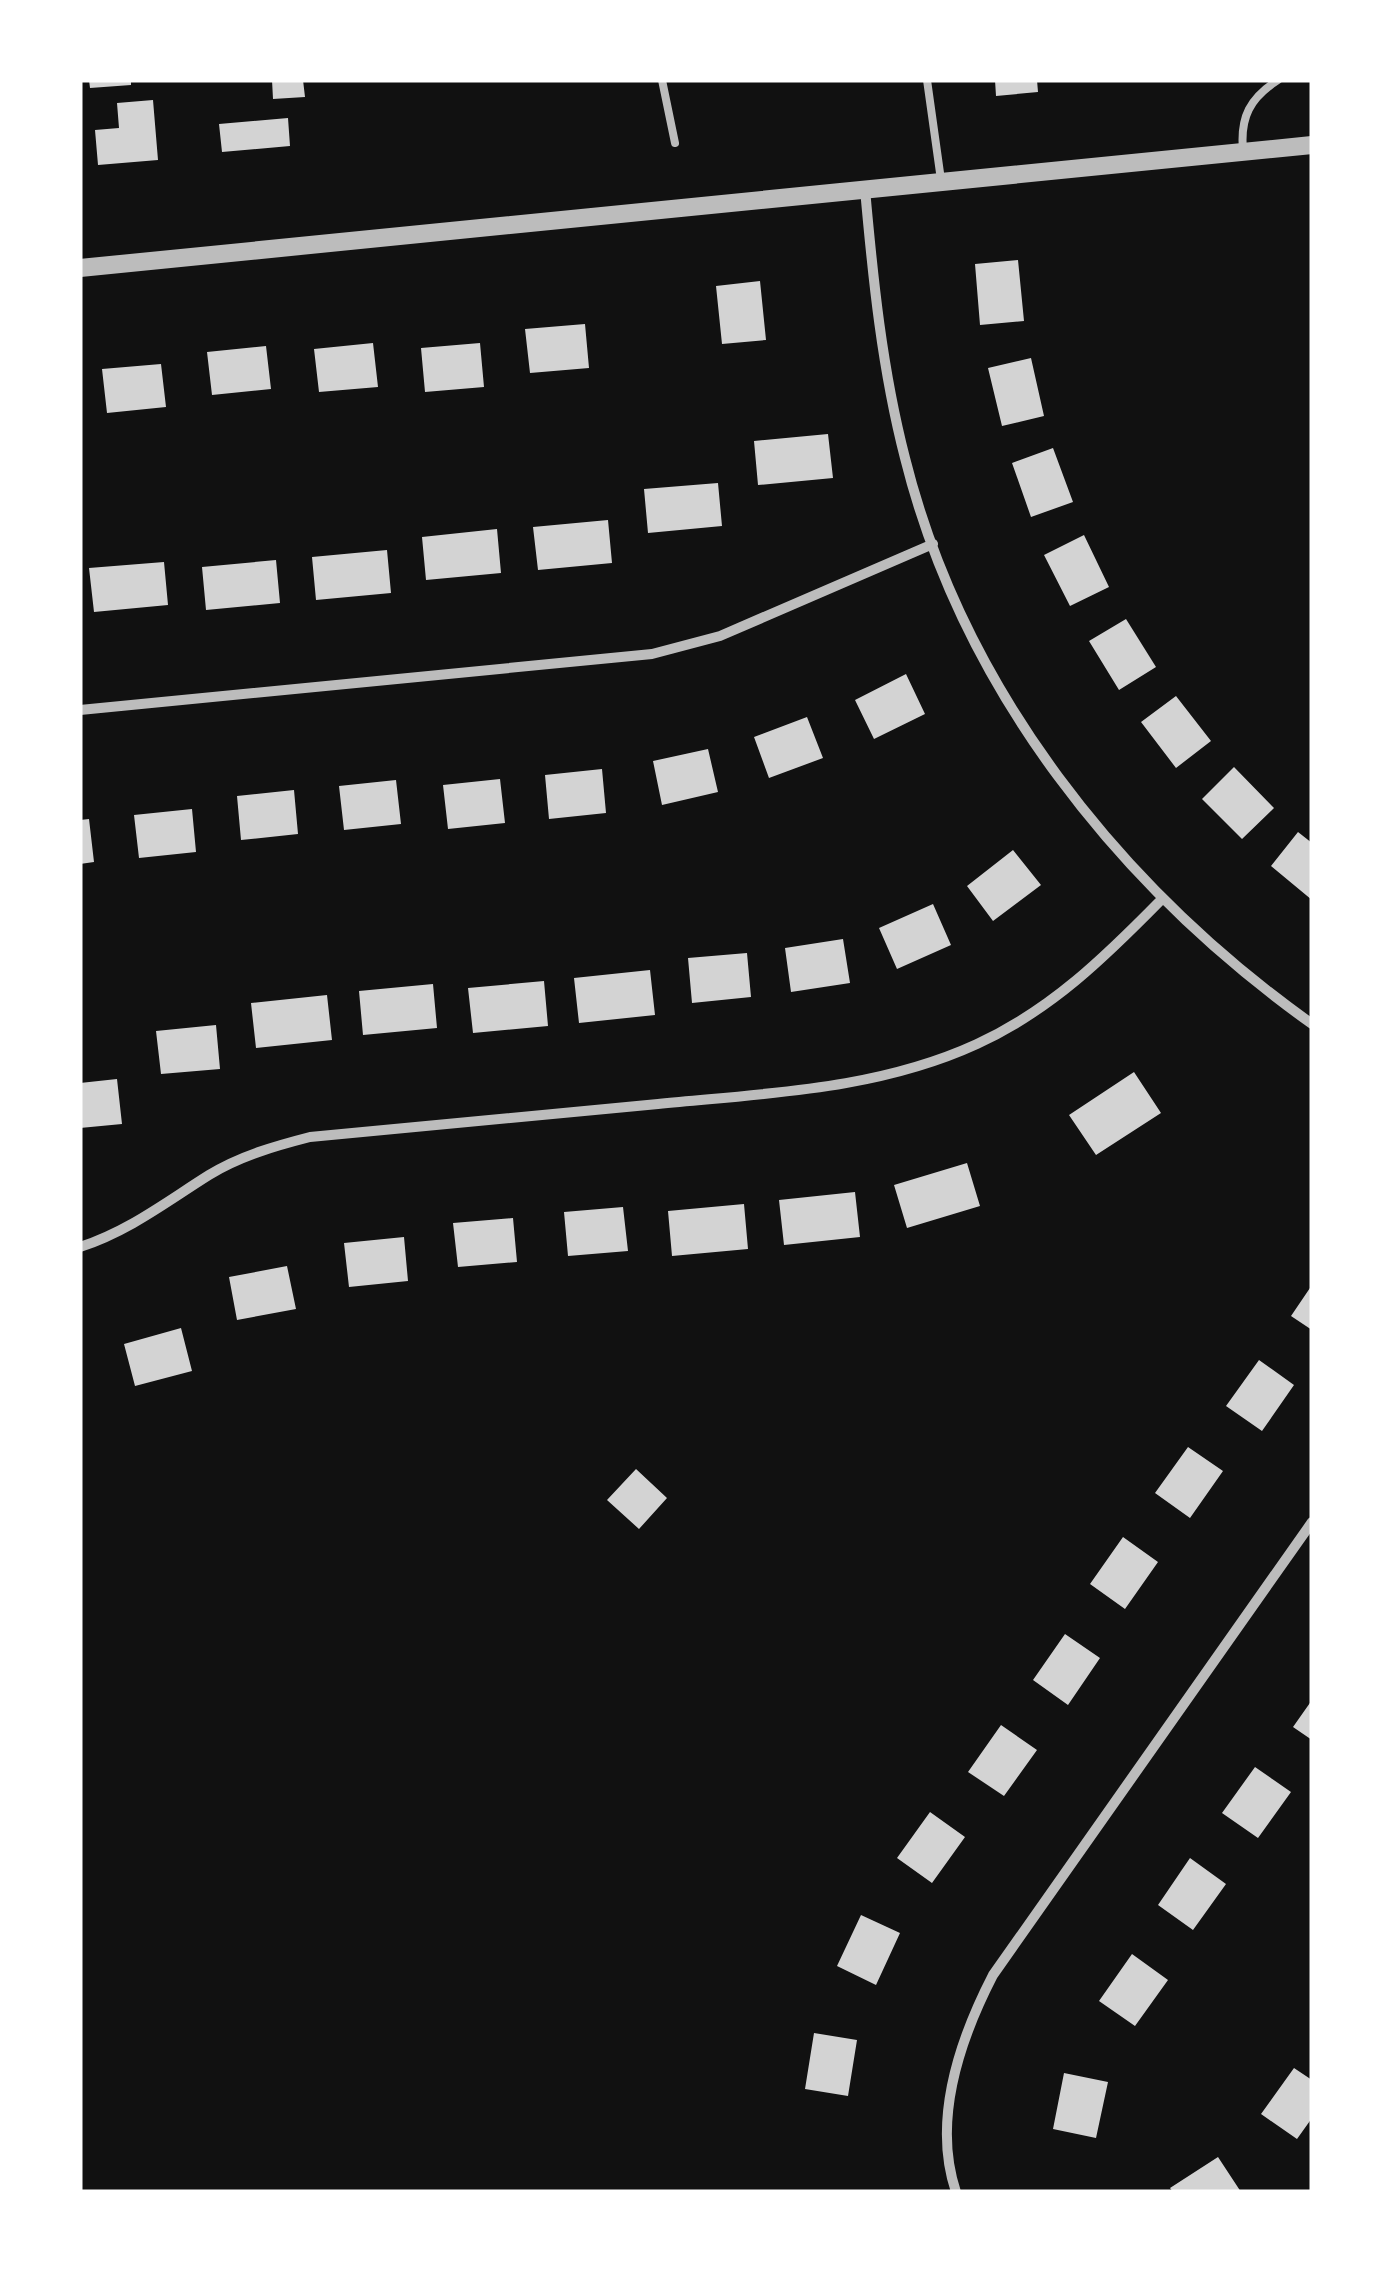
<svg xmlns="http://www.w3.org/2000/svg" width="1392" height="2272" font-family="'Titillium Web',sans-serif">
	<rect width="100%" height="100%" fill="#111"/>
	<path fill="#d3d3d3" d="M89,80h42v5l-41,3z
		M272,80h31l2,17 -32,2z
		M995,80h42l1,12 -42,4z
		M153,100l5,60 -60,5 -3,-35 24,-2 -2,-25z
		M288,118l2,28 -68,6 -3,-28z
		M1018,260l6,61 -44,4 -5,-61z
		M760,281l6,59 -44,4 -6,-58z
		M585,324l4,44 -59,5 -5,-44z
		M373,343l5,44 -59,5 -5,-43z
		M480,343l4,44 -59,5 -4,-44z
		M266,346l5,43 -59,6 -5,-43z
		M1031,358l13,58 -42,10 -14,-58z
		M161,364l5,43 -59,6 -5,-44z
		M828,434l5,44 -75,7 -4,-44z
		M1053,448l20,54 -42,15 -19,-54z
		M718,483l4,43 -74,7 -4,-44z
		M608,520l4,43 -74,7 -5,-43z
		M497,529l4,44 -75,7 -4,-43z
		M1084,535l25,52 -39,19 -26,-51z
		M387,550l4,43 -75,7 -4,-43z
		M276,560l4,43 -74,7 -4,-43z
		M164,562l4,43 -74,7 -5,-44z
		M1126,619l30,48 -37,23 -30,-49z
		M906,674l19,40 -51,25 -19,-39z
		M1176,696l35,45 -35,27 -35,-46z
		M807,717l16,41 -54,20 -15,-41z
		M708,749l10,43 -56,13 -9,-44z
		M1234,767l40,41 -32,31 -40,-40z
		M602,769l4,44 -57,6 -4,-44z
		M500,779l5,44 -57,6 -5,-44z
		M396,780l5,44 -57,6 -5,-44z
		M294,790l4,44 -57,6 -4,-44z
		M192,809l4,43 -57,6 -5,-43z
		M89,819l5,43 -14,2v-44z
		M1298,832l14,11v57l-41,-34z
		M1013,850l28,35 -48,36 -26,-35z
		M933,904l18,41 -54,24 -18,-41z
		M843,939l7,44 -59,9 -6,-44z
		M747,953l4,44 -59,6 -4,-45z
		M650,970l5,45 -76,8 -5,-45z
		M544,981l4,45 -75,7 -5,-45z
		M433,984l4,44 -74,7 -4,-44z
		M327,995l5,45 -76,8 -5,-45z
		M216,1025l4,44 -59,5 -5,-43z
		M1134,1072l27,41 -65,42 -27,-40z
		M117,1079l5,45 -42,4v-45z
		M967,1163l13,43 -73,22 -13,-43z
		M855,1192l5,45 -76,8 -5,-45z
		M744,1204l4,45 -76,7 -4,-45z
		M623,1207l5,44 -60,5 -4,-44z
		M513,1218l4,44 -59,5 -5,-44z
		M404,1237l4,44 -59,6 -5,-44z
		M287,1266l9,43 -59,11 -8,-43z
		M1312,1285v45l-21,-14z
		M181,1328l11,43 -57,15 -11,-42z
		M1259,1360l35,25 -32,46 -36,-25z
		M1188,1447l35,24 -33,47 -35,-25z
		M636,1469l31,29 -28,31 -32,-29z
		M1123,1537l35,25 -33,47 -35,-25z
		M1065,1634l35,24 -32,47 -35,-25z
		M1312,1700v40l-19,-13z
		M1001,1725l36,25 -33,46 -36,-24z
		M1255,1767l36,25 -33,46 -36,-25z
		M930,1812l35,25 -33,46 -35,-25z
		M1190,1858l36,26 -33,46 -35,-25z
		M861,1915l39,18 -24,52 -39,-19z
		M1132,1954l36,26 -33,46 -36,-25z
		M814,2033l43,7 -9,56 -43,-7z
		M1294,2068l18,12v38l-15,21 -36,-25z
		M1064,2073l44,9 -12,56 -43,-9z
		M1218,2157l23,35h-68l-3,-4z"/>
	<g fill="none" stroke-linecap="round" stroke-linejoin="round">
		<path stroke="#bcbcbc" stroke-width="8" d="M662,80l13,63
			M927,80l14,100
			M1243,150c-3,-33 7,-52 35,-70"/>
		<path stroke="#bcbcbc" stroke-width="10" d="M865,189c8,90 17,180 40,269 58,232 215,429 407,566
			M80,710l572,-56 68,-18 213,-92
			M80,1247c49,-16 86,-45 129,-72 31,-19 66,-29 101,-38 116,-11 232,-22 348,-33 109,-11 219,-14 319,-60 74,-34 128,-87 184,-144
			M956,2192c-24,-71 4,-153 37,-217l319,-453"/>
		<path stroke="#bcbcbc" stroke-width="18" d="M80,268l1232,-123"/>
	</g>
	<rect width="1392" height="2272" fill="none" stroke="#ffffff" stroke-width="165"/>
</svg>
